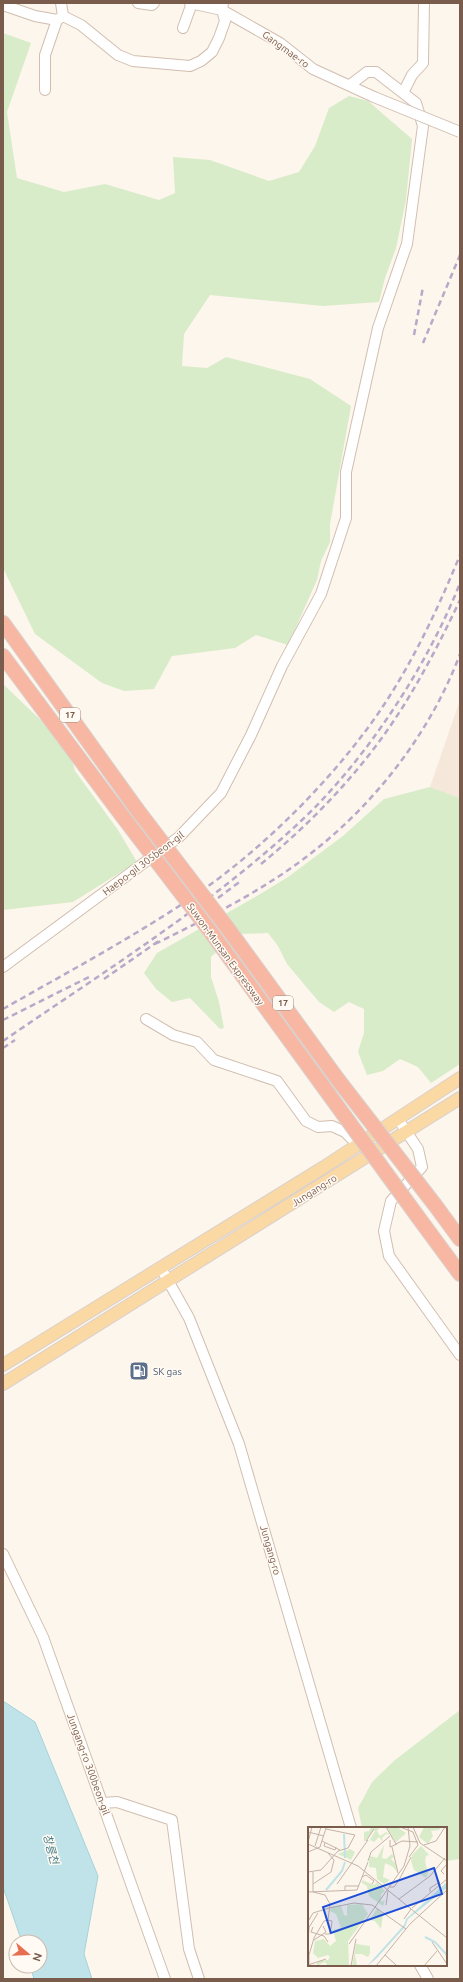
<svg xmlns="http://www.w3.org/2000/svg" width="463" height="1982" font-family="Ubuntu,'Noto Sans KR',sans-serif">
	<rect width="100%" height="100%" fill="#fdf6ec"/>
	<path fill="#f5e8da" d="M460,700v98l-30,-11z"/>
	<path fill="#d8ecc9" d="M3,33l28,10 -24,69 10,66 47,14 41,-8 54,16 16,-7 -2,-36 37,3 59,21 30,-9 16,-26 14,-38 20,-12 19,5 44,38 -6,61 -10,48 -11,30 -6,24 -56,4 -113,-11 -26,39 -2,32 25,2 19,-11 84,22 41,27 -21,118v18l-9,19 -4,19 -29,65 -32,-10 -21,13 -63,8 -18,33 -30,2 -22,-8 -67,-49 -32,-66z
		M3,684l48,46 20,25 4,16 43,59 19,32 -64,40 -70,8z
		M430,787l30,11v266l-29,19 -13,-16 -18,-8 -17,12 -16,4 -9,-23 6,-19v-24l-15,-7 -15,10 -15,-10 -32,-38 -9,-18 -10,-13 -32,1 -25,23v20l8,25 5,26 -4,1 -30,-31 -18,4 -16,-13 -12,-16 13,-20 100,-57 31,-19 55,-41 41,-37z
		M460,1710v149l-14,2v-33h-84l-4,-20 14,-26 23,-22z"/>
	<path fill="#bfe3e8" stroke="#a5d3da" d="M3,1701l32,21 63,154 -14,78 8,25h-58l-4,-13h10v-24h-18l-19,-55z"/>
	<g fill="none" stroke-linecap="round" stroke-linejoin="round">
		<g stroke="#d1beb0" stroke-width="12">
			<path id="minor" d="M138,3l14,2 2,-2
				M223,3l-1,7 58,33 33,26 61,28
				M3,5l32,11 22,4
				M63,16l18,9 37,30 15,6 57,5 11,-5 11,-9 7,-14 6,-17 -3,-11 -32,-7
				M183,28l9,-25
				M45,90v-35l12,-35 6,-4 -2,-13
				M403,93l9,-18 11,-12 1,-60
				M3,967l176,-130 42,-44 30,-58 31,-69 39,-72 25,-76v-46l32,-144 29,-84 16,-118 -7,-23 -40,-31h-9l-17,13
				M146,1019l27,16 24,7 17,18 63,21 29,40 12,6 14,-1 13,6 13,13
				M398,1119l20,30 4,18 -31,34 -7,30 5,25 71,99
				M161,1268l28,50 50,126 112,384
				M3,1554l40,83 122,342
				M103,1803l14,-1 55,18 17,129 10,30
				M420,1965l8,14"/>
		</g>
		<g stroke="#dad1cd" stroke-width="14">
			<path id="major" d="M3,1365l321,-198 136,-89
				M3,1384l457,-286"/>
		</g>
		<g stroke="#dad1cd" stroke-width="16">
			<path id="highway" d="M3,623l133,185
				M3,656l120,161
				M226,926l113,155
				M213,935l112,154
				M435,1205l25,34
				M418,1217l42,57"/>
		</g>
		<use href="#minor" stroke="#fff" stroke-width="10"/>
		<use href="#major" stroke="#fbd9a5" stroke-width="12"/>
		<use href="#highway" stroke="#f7b7a3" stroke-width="14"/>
		<path stroke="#b9a8c9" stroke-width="2.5" stroke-dasharray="6 4" stroke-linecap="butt" d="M414,335l9,-48
			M423,343l37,-88
			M261,864c55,-45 105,-98 143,-159 21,-34 39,-69 56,-105
			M218,898l24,-18
			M155,944c40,-20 81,-40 118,-64 83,-52 153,-135 187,-226
			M104,979l56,-39
			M3,1009c65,-37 136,-75 197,-117 69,-48 144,-124 189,-195 28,-44 51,-93 71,-142
			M3,1020l88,-44
			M3,1041c102,-70 208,-136 298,-220 65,-61 127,-156 159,-238
			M3,1048l12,-8"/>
		<g stroke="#d1beb0" stroke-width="12" stroke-linecap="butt">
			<path id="minor-bridge" d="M374,97l86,35"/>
		</g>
		<g stroke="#dad1cd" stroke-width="16" stroke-linecap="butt">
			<path id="highway-bridge" d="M136,808l90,118
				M123,817l90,118
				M339,1081l96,124
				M325,1089l93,128"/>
		</g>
		<use href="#minor-bridge" stroke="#fff" stroke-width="10"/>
		<use href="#highway-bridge" stroke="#f7b7a3" stroke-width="14"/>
	</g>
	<defs>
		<g id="fuel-square" transform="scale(1)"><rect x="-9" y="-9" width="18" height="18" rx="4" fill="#5c6f8a" stroke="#fffaf3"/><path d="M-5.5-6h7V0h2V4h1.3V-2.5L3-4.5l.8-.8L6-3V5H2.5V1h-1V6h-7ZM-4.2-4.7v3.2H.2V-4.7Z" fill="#fff"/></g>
	</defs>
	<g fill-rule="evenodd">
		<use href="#fuel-square" x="139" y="1371"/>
	</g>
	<g text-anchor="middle" stroke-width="3" stroke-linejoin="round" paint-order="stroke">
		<g fill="#fffaf3" stroke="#a28b7f" stroke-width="1">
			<rect x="60" y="708" width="20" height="14" rx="3"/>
			<rect x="273" y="996" width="20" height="14" rx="3"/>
		</g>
		<g font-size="9" font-weight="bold" fill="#7a5c4d">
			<text x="70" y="718">17</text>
			<text x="283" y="1006">17</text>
		</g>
		<g font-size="10" fill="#7a5c4d" stroke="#fffaf3">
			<text transform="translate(286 49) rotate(36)" y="4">Gangmae-ro</text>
			<text transform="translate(143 863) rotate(-37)" y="4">Haepo-gil 305beon-gil</text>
			<text transform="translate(226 954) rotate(54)" y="4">Suwon-Munsan Expressway</text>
			<text transform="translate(314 1190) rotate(-32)" y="4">Jungang-ro</text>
			<text transform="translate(271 1550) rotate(74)" y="4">Jungang-ro</text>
			<text transform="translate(89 1764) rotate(70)" y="4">Jungang-ro 300beon-gil</text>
		</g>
		<g font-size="10" fill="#4e5e75" stroke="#fffaf3" text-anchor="start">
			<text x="153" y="1375">SK gas</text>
		</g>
		<g font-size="11" font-style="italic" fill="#437c86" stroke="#fffaf3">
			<text transform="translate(51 1849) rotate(75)" y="4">창릉천</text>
		</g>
	</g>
	<g transform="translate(308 1827)">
		<rect width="139" height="139" fill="#fdf6ec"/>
		<path d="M63,0h9l-3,4 3,5 6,-4 4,3 -4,-1 -4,4 1,4 -4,-5 -5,5 -4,-2 5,-9 -1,-2 -10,13v-10l5,-1zM78,0h11l9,6 -10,9zM116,0h17l-2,3 -8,1 2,5 -5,8 -9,-7zM76,18l-2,13 4,1 6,-5 2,3 -3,2 4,4 2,9 -4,-5 -8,-4 -2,14 7,3 -6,4 -7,-5 -1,-11 -7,-1v-6l1,-5 7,2zM113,19l8,9 -3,1 -1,5 3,12 -2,5 -12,-8 -3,-9 1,-6zM42,22l5,3 -4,8 -13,-6zM54,53l12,5 3,-3 6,7 2,2 -4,3v8l4,-2 -2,6 -14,-10 -2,-10 -5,-3zM54,77l6,10 -20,27 1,25h-21l-3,-4 -9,4 2,-5 10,-1 2,-3 -2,-2 -10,3 -5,-5 2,-12 9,-2 6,7 6,-5 -3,-11 8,-2 -5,-14 -6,-3 1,-4 10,-2 3,10 3,1v-11zM69,81l6,7 -2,14 -6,-8 -5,-1zM48,117l14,2v7l-2,4 -6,-3h-7l2,12h-5z" fill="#d8ecc9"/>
		<path d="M139,55v6l-39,31 -3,8 -29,32 -9,7 37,-41 2,-6z" fill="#bfe3e8"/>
		<path fill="none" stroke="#bfe3e8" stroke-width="2" d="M36,7l1,24M18,63l16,-19 3,-9M117,110l10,5 12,13"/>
		<path fill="none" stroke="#c5b3a7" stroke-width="1" d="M78,0l10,17 6,-3 16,1M92,0l13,5 5,13 -9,12M105,0l7,16 27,18M0,5l16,4M82,13v7l7,-3M14,14l18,9M58,14l8,-12M0,15l4,-15M17,16l-1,3 11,4 1,-3M0,17l50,22 89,72M116,18l12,-4 9,-14M7,19l6,-19M84,20l6,26M0,25l12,-5 6,-19M60,34l3,-9 19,-16M0,45l13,-2 17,-19 10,-3 7,-13 -29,-6M136,47l-3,-3 6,-7M54,50l4,-2 8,6 -2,3M5,57l18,-12 3,-12 -6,-7M29,57l31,-44M82,60h4l5,-7 12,-23M37,64v-5h14M0,65l49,-2 11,-28M122,65v-4l10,-6M91,72l31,-23 15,-18M78,78l2,-14M21,81l25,-5 18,2 34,24M104,81l35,-29M96,92l7,-10M1,93l4,-7 16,-5M20,93l4,1 -1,8M5,100l-2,5 13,4 4,6M0,102l10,-16M17,107h5l-2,-14M6,113l12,-8 -3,-6M0,114l1,-13M124,115l15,22M41,117l55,-78 6,-20 -2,-19M77,128l11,10M0,138l18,-6M1,139v-11l5,-17 10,-17 4,-1 2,-16 -5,-9 -12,-3v-20M43,139l5,-27M68,139l34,-42 37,-34M116,139l13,-15"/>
		<path fill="#1d4ed8" fill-opacity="0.15" stroke="#1d4ed8" stroke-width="2" d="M126,41l8,26 -111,39 -8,-26z"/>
		<rect width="139" height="139" fill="none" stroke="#7a5c4d" stroke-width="2"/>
	</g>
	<rect width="463" height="1982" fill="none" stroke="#7a5c4d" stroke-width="8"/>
	<g transform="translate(28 1954) rotate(109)"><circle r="19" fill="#fffaf3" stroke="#cabbb1"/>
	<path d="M0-3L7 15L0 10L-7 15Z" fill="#e76f51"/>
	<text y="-6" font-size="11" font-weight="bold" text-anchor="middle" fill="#7a5c4d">N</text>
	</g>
</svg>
